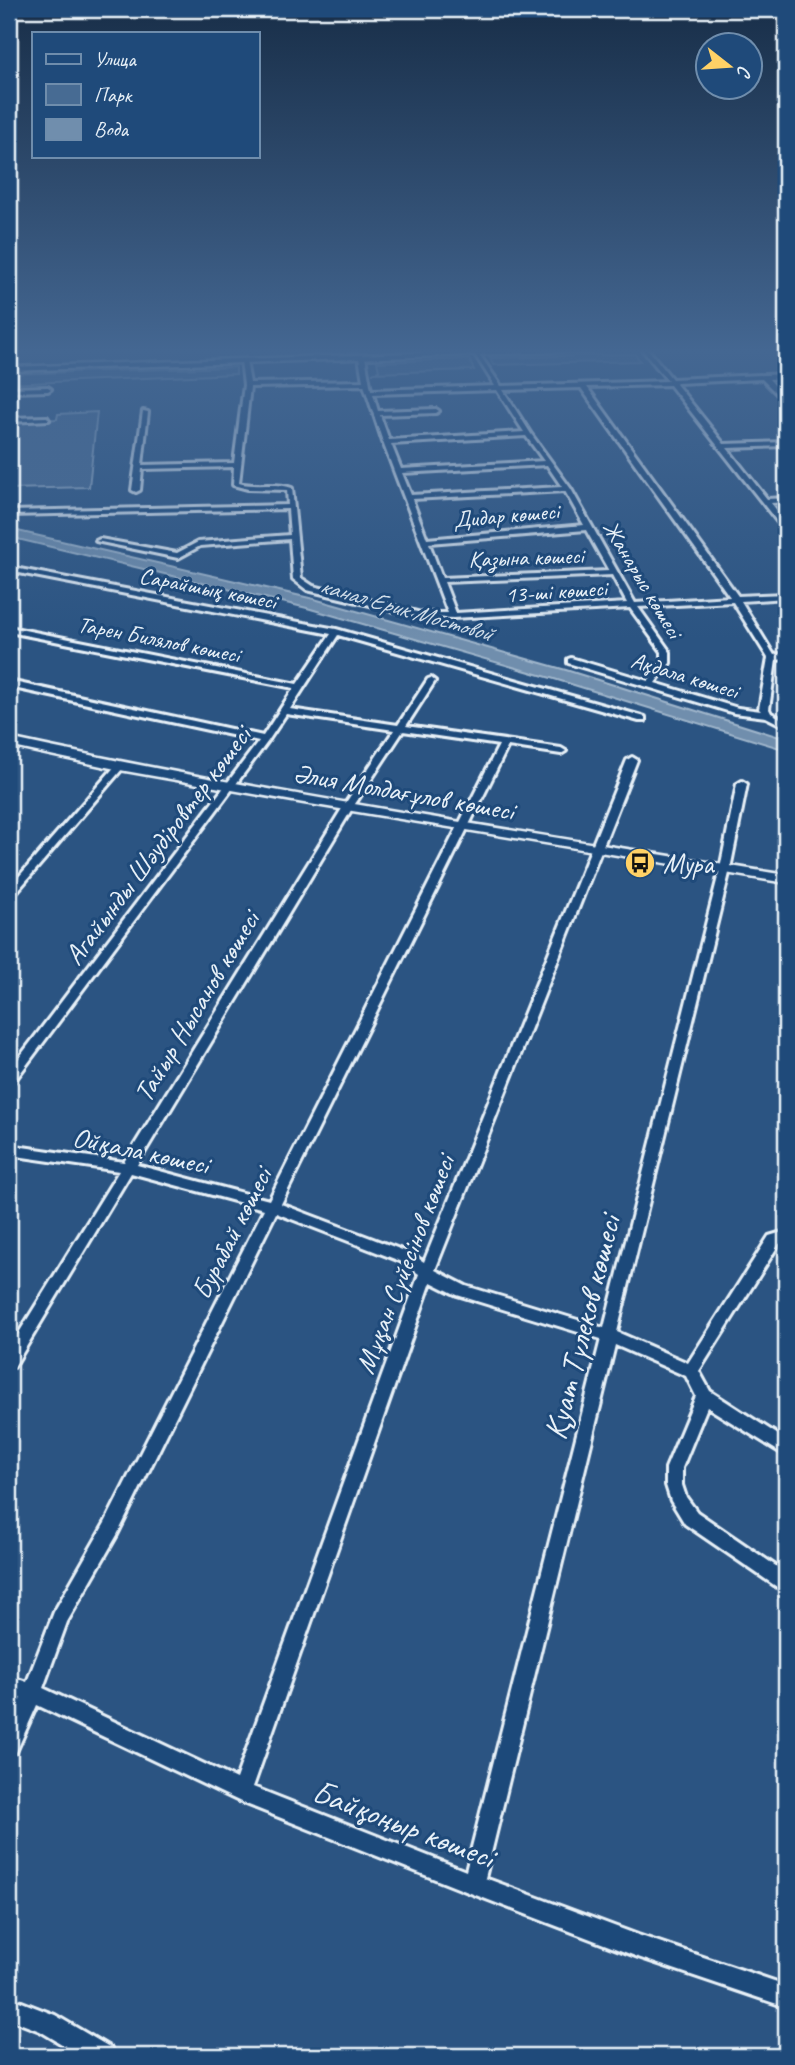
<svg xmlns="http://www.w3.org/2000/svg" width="795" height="2065" font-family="Caveat,sans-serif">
	<rect width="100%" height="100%" fill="#2b5482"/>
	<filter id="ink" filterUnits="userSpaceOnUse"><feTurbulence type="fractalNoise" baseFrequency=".0143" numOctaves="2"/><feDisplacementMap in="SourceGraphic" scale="14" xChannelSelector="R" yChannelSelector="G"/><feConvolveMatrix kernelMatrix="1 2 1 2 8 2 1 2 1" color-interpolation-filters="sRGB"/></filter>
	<g filter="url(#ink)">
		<path fill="#476b93" stroke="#98aec6" stroke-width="2" d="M635,354l5,7 -147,4 -3,-7z
			M469,359l5,11 -102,3 7,-2 -2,-9z
			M236,367v7l-227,10v-10z
			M97,412l-8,75 -80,2v-67l48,-3 1,-5z"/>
		<path fill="#708ead" stroke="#a0b6cb" stroke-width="2" d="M9,529l305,70 252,71 220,69v11l-235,-72 -244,-70 -298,-71z"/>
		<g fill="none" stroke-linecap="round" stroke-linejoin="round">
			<g stroke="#e8f1f8" stroke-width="6">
				<path id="minor" d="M642,349h6l24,30 114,-5v4l-17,1 17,19v5l-24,-24 -85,4 -1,1 48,60 62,-2v4l-59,2 40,51 19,-1v4l-15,1 15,19v7h-3l-113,-144 -83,2 151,209 48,-2v4l-45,3 33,54 12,-2v6l-10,1 -7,49 2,4 15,8v6l-20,-10 -32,-4 -166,-50v-4l3,-1 77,23 14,-18v-11l-32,-44 -177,10 -32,-1 -114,-27 -14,-11 -3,-40 -90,7 -22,12 -82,-17 4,-2 77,14 21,-11 92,-7 -2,-26 -279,6v-4l279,-6 -1,-15 -39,-1 -15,-4 1,-18 -92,2 -2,21 -4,2 -4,-2 11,-79 5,1 -6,53 92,-2 10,-78 -3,-25 5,1 4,22 113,-2 -4,-24 3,-2 3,2 6,33 124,-4 -21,-33 3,-2 24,35 167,-5zM364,385l19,57 65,171h-27l-108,-27 -12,-8 -9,-90c-17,-6 -36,0 -53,-5l11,-96zM581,388l149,209 -95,6 -64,-114 -40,-55 -28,-44zM497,390l27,42 -135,8 -9,-25 56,-2 3,-2 -3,-2 -58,2 -5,-17zM526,436l18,25 -143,8 -10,-25zM547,465l15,22 -151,8 -9,-22zM565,491l19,34 -157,14 -15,-40zM586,530l23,41 -167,7 -13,-35zM612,575l15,28 -171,10 -12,-31zM733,602l35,56 -9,51 2,2 -23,-3 -83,-25 15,-20v-11l-32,-45z
					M9,388l39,-1 3,2 -3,2 -39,1z
					M47,417l2,3 -40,2v-4z
					M9,567l327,62 309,88v4h-6l-301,-86 -48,74 108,16 30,-46 3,-1 4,3 -29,45 155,22 5,3 -5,3 -53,-8 -227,458 129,49 14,9 203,-502 5,-3 5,3 -202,510 31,16 138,42 116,-459 17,-85 5,-3 5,3 -17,85 -113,463 71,31 81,-127 17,-5v10l-7,3 -80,127 11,20 76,49v16l-79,-49 -25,61v17l4,12 11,15 89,61v18l-6,-2 -95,-65 -14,-23 -5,-16v-17l30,-72 -10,-20 -71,-31 -130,533 153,57 148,50v22l-148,-50 -165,-63 -232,-92 -204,-97 -21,47 -7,2v-29l12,-27 -12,-4v-18l18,6 27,-70 51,-89 159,-314 -133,-36 -117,194 -5,1v-19l110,-178 -110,-16v-10l115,17 219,-355 51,-77 -108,-16 -18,27 -255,342 -4,1v-13l250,-330 -250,-54v-6l254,55 31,-48 -285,-56v-5l288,57 34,-50 -322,-63zM403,731l96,14 -230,455 -132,-35 216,-358zM276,1213l124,48 19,13 -183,505 -193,-91 24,-66 50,-87zM431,1282l26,13 144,44 -135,532 -213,-84z
					M120,763l3,1v4l-110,128 -4,1v-9l108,-124z
					M9,1997l46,18 56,33 3,8h-32l-42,-25 -31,-12z"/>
			</g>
			<g stroke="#e8f1f8" stroke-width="5">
				<path id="major" d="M523,349h67l-4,2 -577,20v-4z
					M9,738c257,56 518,94 777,137v8l-482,-80 -184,-33 -111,-24z"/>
			</g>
			<use href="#minor" fill="#1f4a7a" fill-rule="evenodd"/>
			<use href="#major" fill="#1f4a7a" fill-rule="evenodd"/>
		</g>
	</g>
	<linearGradient id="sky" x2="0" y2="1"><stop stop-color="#182e48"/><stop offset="0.55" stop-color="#446792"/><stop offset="1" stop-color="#446792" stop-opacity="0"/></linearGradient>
	<rect width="795" height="638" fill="url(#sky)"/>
	<defs>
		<g id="bus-disc" transform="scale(1.575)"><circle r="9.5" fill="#ffd166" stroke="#1f4a7a"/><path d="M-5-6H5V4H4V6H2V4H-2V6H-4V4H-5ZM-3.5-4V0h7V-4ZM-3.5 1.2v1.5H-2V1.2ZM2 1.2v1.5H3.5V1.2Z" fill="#111"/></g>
	</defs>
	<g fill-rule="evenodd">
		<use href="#bus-disc" x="640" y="863"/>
	</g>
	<g text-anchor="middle" stroke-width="6" stroke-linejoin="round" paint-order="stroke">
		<g font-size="23" fill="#e8f1f8" stroke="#1f4a7a">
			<text transform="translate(506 515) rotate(-5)" y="8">Дидар көшесі</text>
			<text transform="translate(526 557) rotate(-2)" y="8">Қазына көшесі</text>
			<text transform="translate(643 579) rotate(59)" y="8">Жанарыс көшесі</text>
			<text transform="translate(208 588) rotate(11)" y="8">Сарайшық көшесі</text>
			<text transform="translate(556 591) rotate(-4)" y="8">13-ші көшесi</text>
			<text transform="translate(159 639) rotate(11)" y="8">Тарен Билялов көшесі</text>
			<text transform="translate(685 675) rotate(17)" y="8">Ақдала көшесі</text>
		</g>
		<g font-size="24" font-style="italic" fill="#d0dde9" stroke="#1f4a7a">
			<text transform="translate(406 609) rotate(16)" y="8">канал Ерик Мостовой</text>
		</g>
		<g font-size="28" fill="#e8f1f8" stroke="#1f4a7a">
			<text transform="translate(404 791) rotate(10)" y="10">Әлия Молдағұлов көшесі</text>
			<text transform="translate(157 845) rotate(-53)" y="10">Агайынды Шәудіровтер көшесi</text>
			<text transform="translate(196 1006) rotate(-59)" y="10">Тайыр Нысанов көшесi</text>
			<text transform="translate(141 1150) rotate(12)" y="10">Ойқала көшесі</text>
			<text transform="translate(231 1233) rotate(-63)" y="10">Бурабай көшесi</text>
			<text transform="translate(404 1264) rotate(-69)" y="10">Мұқан Сүйесінов көшесі</text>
		</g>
		<g font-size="28" fill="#e8f1f8" stroke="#1f4a7a" text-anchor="start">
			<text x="663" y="873">Мура</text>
		</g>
		<g font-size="33" fill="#e8f1f8" stroke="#1f4a7a">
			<text transform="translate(581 1327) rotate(-76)" y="12">Қуат Түлеков көшесі</text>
			<text transform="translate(404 1823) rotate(21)" y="12">Байқоңыр көшесi</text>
		</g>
	</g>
	<rect width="795" height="2065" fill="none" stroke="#1f4a7a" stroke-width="35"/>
	<rect x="18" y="18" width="760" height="2030" fill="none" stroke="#e8f1f8" stroke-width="2.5" filter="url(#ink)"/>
	<rect x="32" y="32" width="228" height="126" fill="#1f4a7a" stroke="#6f8dac" stroke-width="2"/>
	<rect x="46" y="54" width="35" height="10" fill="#1f4a7a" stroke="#6f8dac" stroke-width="2"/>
	<text x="94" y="66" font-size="21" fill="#e8f1f8">Улица</text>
	<rect x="46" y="84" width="35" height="21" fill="#476b93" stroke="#6f8dac" stroke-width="2"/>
	<text x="94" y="102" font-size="21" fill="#e8f1f8">Парк</text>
	<rect x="46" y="119" width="35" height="21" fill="#708ead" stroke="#6f8dac" stroke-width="2"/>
	<text x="94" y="136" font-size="21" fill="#e8f1f8">Вода</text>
	<g transform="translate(729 66) rotate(107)"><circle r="33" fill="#1f4a7a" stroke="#6f8dac" stroke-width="2"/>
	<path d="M0-5L12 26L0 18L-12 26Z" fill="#ffd166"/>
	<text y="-10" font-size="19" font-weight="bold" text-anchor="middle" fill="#e8f1f8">С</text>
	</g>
</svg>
